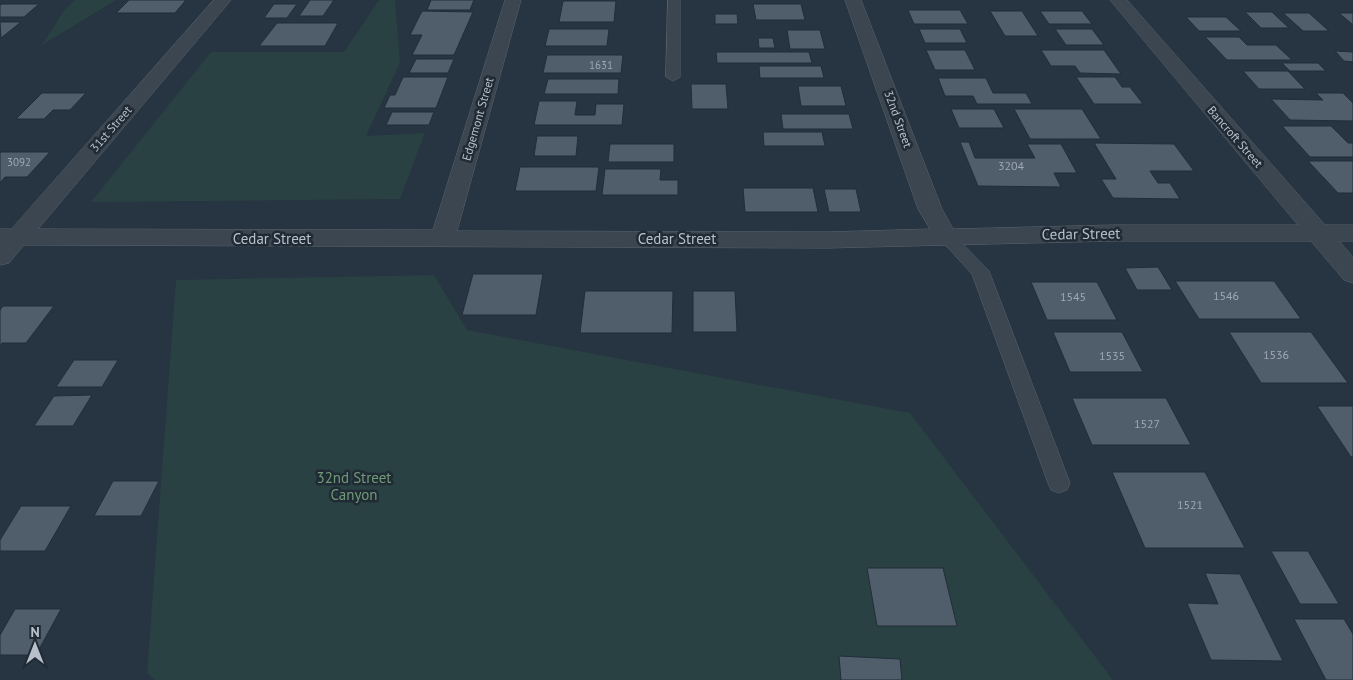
<svg xmlns="http://www.w3.org/2000/svg" width="1353" height="680" font-family="'PT Sans',sans-serif">
	<rect width="100%" height="100%" fill="#273441"/>
	<path fill="#294142" d="M75,0h41l-74,45 21,-33z
		M379,0h16l5,63 -34,73 59,-3 -25,66 -309,3 120,-150h133z
		M434,275l33,55 443,83 203,267h-958l-8,-7 29,-393z"/>
	<path fill="#505d6b" stroke="#222d38" d="M129,0h57l-11,13h-59z
		M310,0h24l-11,16h-24z
		M431,0h43l-4,10h-43z
		M563,1h53l-2,21h-55z
		M2,4h37l-15,13h-24v-12z
		M274,4h23l-10,14h-23z
		M753,4h48l4,16h-49z
		M908,10h52l8,14h-54z
		M422,11l51,1 -19,43h-42l10,-20h-12z
		M990,11h32l16,25h-33z
		M1040,11h42l10,13h-43z
		M1245,12h27l17,16h-28z
		M1283,13h26l20,18h-26z
		M1339,13h14v12z
		M715,14h22l1,10h-23z
		M1186,17h40l15,14h-42z
		M0,22h21l-20,16z
		M277,23h61l-13,23h-66z
		M549,29h60l-2,17h-62z
		M919,29h41l7,14h-42z
		M1055,29h37l12,16h-38z
		M787,30h33l5,19h-35z
		M1205,37h34l8,8h29l16,15h-65z
		M758,38h15l2,10h-16z
		M926,50h39l10,20h-40z
		M1041,50h63l17,24 -41,-1 -5,-7h-24z
		M1335,51l18,1v10l-9,-1z
		M716,52h93l3,11h-95z
		M547,55h76l-2,18h-78z
		M416,59h38l-6,14h-39z
		M1282,63h36l8,8h-36z
		M759,66h62l3,12h-64z
		M1243,71h45l17,18h-46z
		M403,77h45l-12,31h-52l6,-13h5z
		M1076,77h39l7,10h8l13,17h-49z
		M938,78h48l7,15h33l6,11h-55l-4,-8h-28z
		M548,79h71l-1,15h-74z
		M691,84h35l2,25h-36z
		M798,86h43l5,20h-45z
		M42,93h44l-16,17h-17l-9,9h-28z
		M1316,93h27l10,10v18l-63,-1 -19,-21 52,1z
		M539,101h38l-2,14h20l1,-11h28l-2,21h-88z
		M951,109h43l10,19h-45z
		M1014,109h68l19,30h-71z
		M392,112h42l-5,13h-43z
		M781,114h68l4,15h-70z
		M1282,126h49l17,17h5v14h-43z
		M763,132h59l3,14h-61z
		M537,136h41l-2,20h-42z
		M960,142h9l6,16h60l-8,-14h34l16,29h-23l7,14 -83,-1z
		M1094,143l80,1 20,27h-44l8,12h12l10,16 -67,-1 -12,-19h15z
		M610,144h64v18h-66z
		M0,152h50l-23,25h-22l-5,6z
		M1308,161h45v32h-15z
		M520,167h79l-3,24h-81z
		M605,169h56l-1,11h18v15h-76z
		M743,188h70l5,24h-73z
		M824,189h32l5,23h-32z
		M1158,267l14,23h-35l-12,-22z
		M473,274h70l-7,41h-74z
		M1175,281h99l27,38h-102z
		M1031,282h66l20,38h-70z
		M585,291h88l-1,42h-92z
		M693,291h42l2,41h-44z
		M3,306h51l-28,37h-24l-2,4v-37z
		M1053,332h69l21,40h-73z
		M1229,332h82l37,51h-87z
		M74,360h44l-16,27h-46z
		M92,395l-19,31h-39l20,-30z
		M1072,398h94l25,47h-99z
		M1317,406h36v51h-2z
		M1112,472h93l40,76h-100z
		M113,481h46l-18,35h-47z
		M21,506h50l-26,45h-45v-11z
		M1271,551h37l31,53h-39z
		M867,568h76l14,58h-80z
		M1205,573l35,1 43,87 -72,-1 -24,-57 31,1z
		M15,609h46l-25,46h-36v-20z
		M1294,619h50l9,15v46h-27z
		M839,656l61,3 2,21h-61z"/>
	<g fill="none" stroke-linecap="round" stroke-linejoin="round">
		<g stroke="#59646e" stroke-width="1">
			<path id="lane" d="M668,0h12v77l-7,4 -7,-4z
				M946,231l6,2 37,38 81,212 -3,7 -8,3 -8,-3 -3,-7 -76,-209 -34,-37 2,-4z"/>
		</g>
		<g stroke="#59646e" stroke-width="1">
			<path id="street" d="M214,0h17l-193,229 395,1 72,-230h16l-64,231 370,1 103,-3 -12,-20 -73,-209h16l81,209 11,20 160,-4h185l-188,-225h17l198,225h28v16h-14l14,16v26l-9,-3 -33,-39h-198l-286,7 -803,-3 -15,18 -9,2v-36h11z"/>
		</g>
		<use href="#lane" fill="#3b4650" fill-rule="evenodd"/>
		<use href="#street" fill="#3b4650" fill-rule="evenodd"/>
	</g>
	<g text-anchor="middle" stroke-width="5" stroke-linejoin="round" paint-order="stroke">
		<g font-size="11" fill="#9ea8b3">
			<text x="601" y="69">1631</text>
			<text x="19" y="166">3092</text>
		</g>
		<g font-size="12" fill="#b8c1cb" stroke="#202b36">
			<text transform="translate(478 119) rotate(-74)" y="4">Edgemont Street</text>
			<text transform="translate(898 119) rotate(70)" y="4">32nd Street</text>
			<text transform="translate(111 129) rotate(-49)" y="4">31st Street</text>
			<text transform="translate(1235 137) rotate(49)" y="4">Bancroft Street</text>
		</g>
		<g font-size="12" fill="#9ea8b3">
			<text x="1011" y="170">3204</text>
			<text x="1226" y="300">1546</text>
			<text x="1073" y="301">1545</text>
			<text x="1276" y="359">1536</text>
			<text x="1112" y="360">1535</text>
			<text x="1147" y="428">1527</text>
			<text x="1190" y="509">1521</text>
		</g>
		<g font-size="15" fill="#b8c1cb" stroke="#202b36">
			<text transform="translate(1081 234) rotate(-1)" y="5">Cedar Street</text>
			<text x="272" y="244">Cedar Street</text>
			<text x="677" y="244">Cedar Street</text>
		</g>
		<g font-size="15" fill="#709b76" stroke="#202b36">
			<text x="354" y="483">32nd Street<tspan x="354" dy="17">Canyon</tspan></text>
		</g>
	</g>
	<g transform="translate(35 645)" stroke="#202b36" stroke-width="4" paint-order="stroke">
	<path d="M0-4L9 19L0 12L-9 19Z" fill="#b8c1cb"/>
	<text y="-8" font-size="14" font-weight="bold" text-anchor="middle" fill="#b8c1cb">N</text>
	</g>
</svg>
